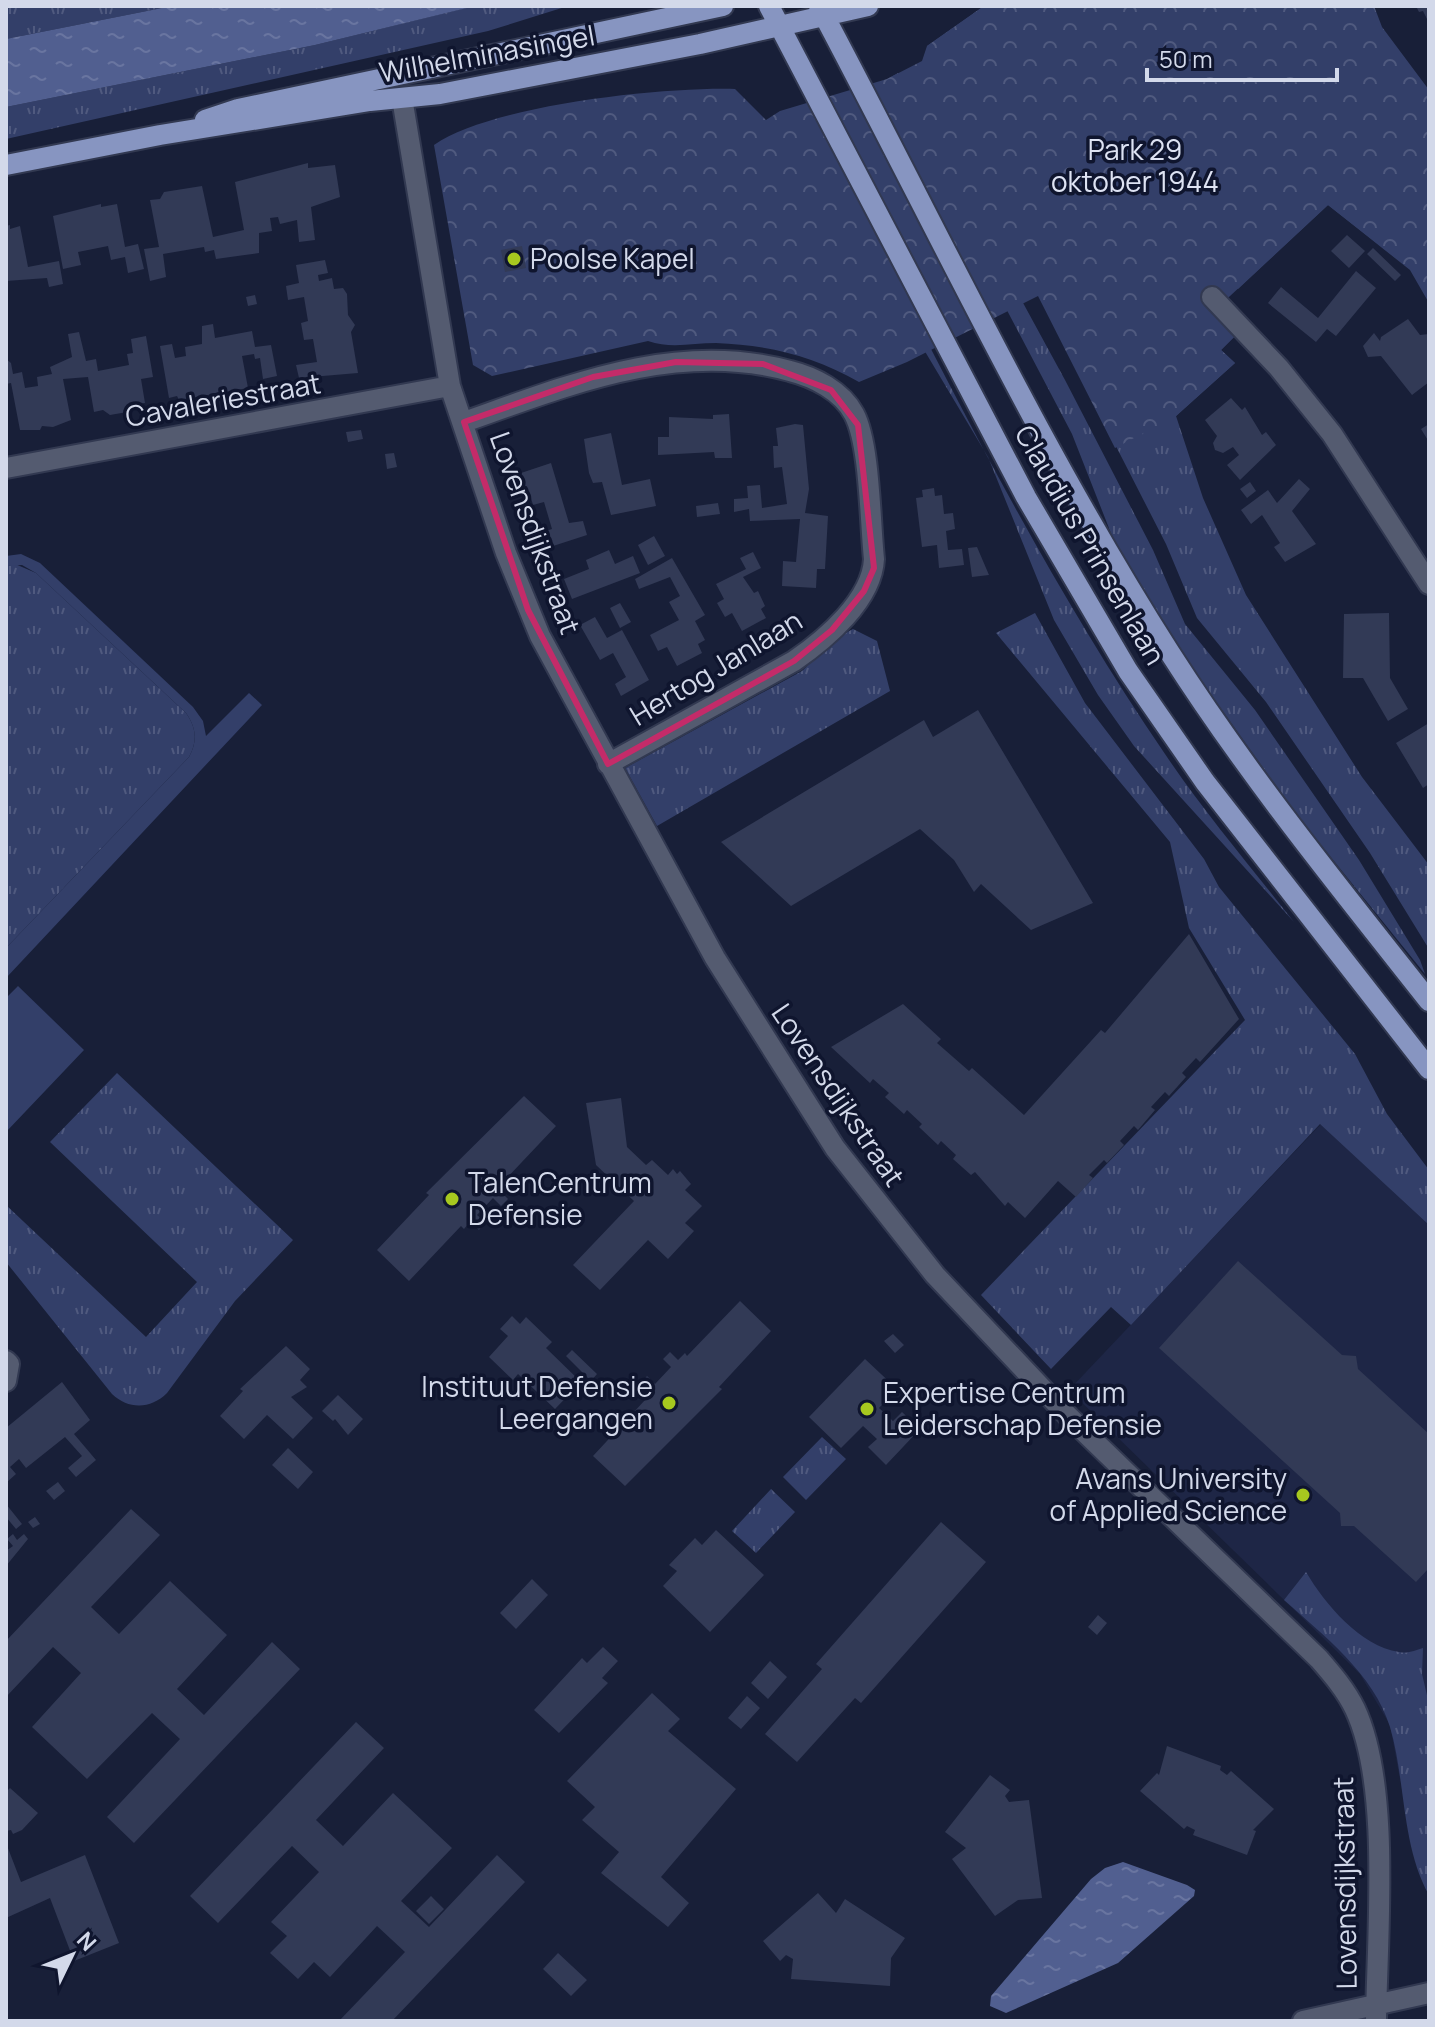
<svg xmlns="http://www.w3.org/2000/svg" width="1435" height="2027" font-family="Manrope,sans-serif">
	<defs>
		<pattern id="grass-tufts" width="24" height="20" patternUnits="userSpaceOnUse" patternTransform="scale(2)"><rect width="24" height="20" fill="#333f69"/><path d="M3 7l-1-3M5 7V3M7 7l1-3M15 17l-1-3M17 17v-4M19 17l1-3" fill="none" stroke="#505a7f"/></pattern>
		<pattern id="park-crowns" width="20" height="18" patternUnits="userSpaceOnUse" patternTransform="scale(2)"><rect width="20" height="18" fill="#333f69"/><path d="M2 6a3 3 0 1 1 6 0M12 15a3 3 0 1 1 6 0" fill="none" stroke="#505a7f"/></pattern>
		<pattern id="water-ripples" width="26" height="14" patternUnits="userSpaceOnUse" patternTransform="scale(2)"><rect width="26" height="14" fill="#515f90"/><path d="M2 4q2-2 4 0t4 0M15 11q2-2 4 0t4 0" fill="none" stroke="#6975a0"/></pattern>
	</defs>
	<rect width="100%" height="100%" fill="#181f38"/>
	<path fill="#1e2646" d="M1321,1124l108,101v670l-16,-46 -23,-124 -30,-51 -291,-284z"/>
	<path fill="url(#grass-tufts)" d="M6,6h166l-166,33z
		M474,6h94l-80,25 -482,108v-32l309,-62z
		M984,6h364l49,253 -69,-54 -90,84 -34,-32 34,76 -17,17 14,13 -59,53 27,82 43,97 116,182 67,88v84l-59,-96 -104,-151 -69,-84 -31,-74 -178,-348 -61,-150z
		M898,73l167,307 88,170 32,74 70,86 104,150 61,100 5,14 -129,-160 -124,-174 -56,-94 -44,-112 -179,-341 -6,-14z
		M806,103c113,220 219,446 359,651 39,58 86,113 129,168l-160,-176 -36,-51 -44,-75 -66,-163 -157,-263z
		M15,564l21,9 150,140c10,14 12,28 3,44l-183,191v-382z
		M1035,613l50,90 119,156 15,28 136,167 32,60 42,56v55l-109,-101 -189,201 -20,-18 -60,62 -70,-74 264,-275 -56,-92 -19,-86 -174,-209z
		M853,629l24,12 13,50 -233,135 -32,-58 177,-97 34,-33z
		M117,1073l176,167 -58,61 -68,92c-16,16 -38,17 -55,1l-106,-132v-57l140,132 51,-55 -147,-140z
		M822,1437l24,22 -40,41 -23,-23z
		M771,1489l24,23 -39,41 -24,-22z
		M1306,1572c19,32 54,74 93,80 10,2 16,-2 24,-4l-1,26 7,30v191c-28,-50 -23,-114 -39,-168 -16,-53 -67,-92 -106,-127z"/>
	<path fill="url(#park-crowns)" d="M984,6h390l8,21 47,63v213l-19,-33 -82,-65 -112,104 22,24 -17,17 14,13 -59,53 -61,32 -77,-152 -131,66 -48,20c-46,-26 -90,-37 -143,-39 -24,0 -45,6 -68,-2l-156,35 -19,-11 -39,-220c58,-40 228,-58 301,-56l31,31 14,-9 107,-32 35,-18 5,-15z"/>
	<path fill="#333f69" d="M21,554l19,9 153,144 10,14 3,15 43,-43 13,12 -256,273v-30l183,-191c9,-16 7,-30 -3,-44l-150,-140 -14,-8 -16,1v-10z
		M18,986l66,64 -78,82v-134z"/>
	<path fill="url(#water-ripples)" d="M172,6h303l-160,39 -309,62v-68z
		M1123,1862l64,23 8,5 -1,6 -76,67 -112,50 -16,-7 1,-10 100,-117 14,-11z"/>
	<path fill="#323a56" d="M1416,6h13v17l-6,-12 -4,1z
		M308,163v5l27,-3 5,32 -29,10 4,33 -16,2 -2,-22 -17,4 -2,-7 -8,1 2,13 -13,2v20l-43,6 -2,-9 -9,2 -1,-5 -41,7 3,23 -16,4 -6,-32 15,-2 -9,-47 10,-1 4,-7 38,-6 11,51 31,-7 -9,-48z
		M101,204v3l16,-3 8,43 13,-3 6,25 -16,4 -3,-16 -14,3 -3,-14 -30,6 3,13 -18,4 -10,-53z
		M10,225v4l10,-3 8,41 31,-6 4,23 -14,3 -2,-9 -41,3v-55z
		M1347,235l18,16 -16,17 -18,-17z
		M522,246l4,22 -21,4 -4,-22z
		M1373,248l28,27 -6,6 -28,-27z
		M325,260l3,13 -10,2 1,6 13,-3 2,11 9,-1 4,6 1,21 7,10 -4,7 7,41 -59,5 -3,-13 21,-3 -4,-23 -9,1 -3,-17 7,-2 -4,-24 -16,3 -2,-14 13,-3 -3,-18z
		M1356,271l20,17 -40,48 -9,-7 -11,13 -48,-39 13,-16 37,31z
		M255,295l2,9 -9,2 -2,-9z
		M1408,319l12,16 9,-1v48l-17,13 -31,-39 -13,1 -5,-11 11,-13 6,8 1,-4z
		M213,324l2,14 37,-7 3,16 16,-2 6,31 -14,3 -3,-21 -5,1 -1,-5 -12,2 6,32 -69,12 -2,-4 -8,2 -9,-52 12,-2 3,14 11,-2 -1,-9 17,-3v-18z
		M79,332l7,29 10,-2 2,12 31,-6 -2,-11 6,-1 -2,-14 15,-3 7,41 -12,2 4,24 -10,1 -2,7 -23,4 -7,-5 -9,2 -6,-35 -25,2 8,41 -18,7 -11,-1 -2,4h-20l-9,-47 -5,1v-25l5,4 2,11 9,-2 3,16 13,-2 -1,-9 15,-3 -2,-7 22,-10 -4,-23z
		M1231,398l11,12 3,-3 17,28 4,-3 10,13 -36,35 -13,-15 12,-10 -6,-8 -10,6 -8,-3 -2,-7 4,-7 -12,-16z
		M729,414l3,44h-17l-1,-6 -56,3v-18h11v-20l44,2v-4z
		M795,424l8,1 6,64 -4,24 23,3 -3,53h-8l-1,19 -34,-2 1,-25 13,1 4,-43 -50,2 -1,-12 -15,3v-13l14,-1 -1,-12 13,-1 2,23 25,-4 -5,-37 -8,1 -1,-22h5l-2,-18z
		M1429,424v18l-8,-13z
		M361,430l2,9 -15,3 -2,-10z
		M611,433l11,52 28,-6 6,27 -45,9 -9,-33 -9,1 -4,-10 -5,-34z
		M394,453l3,14 -10,2 -2,-15z
		M551,463l18,60 14,-2 4,14 -37,12 -4,-16 6,-2 -8,-27 -11,3 -4,-14 -8,3 -6,-19z
		M1299,479l11,10 -18,22 24,33 -31,18 -11,-15 6,-4 -18,-28 -11,9 -10,-14 27,-20 9,13z
		M1250,482l6,9 -9,7 -7,-9z
		M934,488l1,8 7,-1 2,19 9,-1 2,16 -9,2 2,19 14,-1 2,16 -25,3 -2,-23 -15,2 -6,-49 7,-1 -1,-7z
		M718,503l2,11 -23,3 -1,-11z
		M654,536l11,20 -17,9 -10,-20z
		M977,547l12,28 -17,2 -4,-29z
		M609,550l6,14 18,-8 7,17 -68,26 -8,-20 25,-10 -3,-9z
		M753,552l8,16 -18,9 11,16 4,-2 7,15 -4,3 5,9 -24,13 -10,-18 -7,4 -8,-14 7,-4 -8,-15 30,-15 -6,-11z
		M672,558l33,57 -10,6 10,19 -7,4 4,9 -25,13 -10,-19 -9,4 -8,-16 29,-15 -10,-18 11,-6 -10,-19 -31,12 -4,-10z
		M620,603l11,19 -11,6 -10,-20z
		M1389,613l1,65 18,31 -20,12 -25,-43h-20l1,-64z
		M595,617l12,21 15,-8 27,50 -28,16 -6,-12 11,-7 -13,-24 -13,7 -20,-35z
		M978,710l115,193 -62,27 -50,-46 -7,8 -20,-32 -34,-31 -129,77 -70,-64 203,-122 9,17z
		M1429,723v61l-6,4 -27,-45z
		M1189,934l50,85 -39,43 -4,-4 -14,15 4,4 -17,19 -4,-4 -14,15 4,3 -17,20 -4,-4 -14,15 4,4 -17,18 -3,-3 -15,15 4,3 -17,19 -18,-16 -33,37 -17,-16 -3,4 -30,-34 -4,3 -18,-16 3,-4 -15,-14 -3,4 -19,-18 3,-3 -15,-14 -3,4 -19,-17 4,-4 -16,-14 -3,4 -39,-36 72,-43 38,35 -4,4 32,28 3,-3 52,47 77,-85 4,3z
		M524,1096l32,30 -53,56 3,2 -6,7 8,8 -7,7 -8,-8 -16,17 8,7 -6,8 -9,-8 -6,7 -3,-3 -52,55 -32,-31 52,-55 -3,-2z
		M621,1098l6,49 19,18 6,-5 16,15 5,-6 4,5 3,-3 11,13 -6,6 17,16 -17,17 9,8 -26,28 -20,-19 -48,50 -27,-25 61,-64 -38,-36 -10,-62z
		M1238,1261l104,94 14,1 2,13 71,65v134l-13,14 -62,-56h-13l-1,-13 -181,-165z
		M740,1301l31,30 -52,56 3,2 -97,97 -32,-30 52,-56 -3,-2 7,-7 -8,-8 6,-7 8,8 16,-17 -8,-8 7,-7 8,8 7,-7 2,3z
		M512,1316l8,8 6,-7 26,25 -6,6 35,34 -26,27 -37,-35 -5,6 -24,-23 19,-21 -8,-7z
		M893,1334l11,11 -9,8 -11,-12z
		M286,1346l24,23 -10,11 7,7 -16,10 22,21 -20,21 -26,-24 -23,24 -24,-23 23,-25 -3,-2z
		M572,1350l25,24 -6,7 -25,-25z
		M865,1359l32,30 -18,19 14,13 9,-9 18,17 -34,36 -18,-18 9,-8 -14,-13 -22,22 -32,-31z
		M62,1382l28,38 -16,14 22,26 -20,17 -8,-9 14,-12 -17,-19 -39,31 -7,-9 -9,8 6,7 -10,9v-55z
		M338,1395l25,24 -15,16 -13,-16 -2,2 -11,-10z
		M288,1448l25,24 -15,17 -26,-24z
		M58,1482l7,9 -11,9 -8,-9z
		M6,1504l16,20 -6,5 -10,-12z
		M131,1509l29,26 -69,72 28,27 51,-53 57,54 -50,54 27,26 68,-73 28,27 -166,174 -27,-26 73,-78 -28,-26 -65,66 -55,-52 49,-54 -28,-26 -47,50v-56z
		M35,1517l5,7 -7,4 -5,-6z
		M941,1522l45,40 -125,141 -6,-5 -58,64 -32,-28 57,-65 -6,-5z
		M716,1530l48,45 -54,57 -47,-46 14,-15 -8,-6 26,-27 7,7z
		M13,1534l4,6 7,-6 4,5 -22,27v-15l7,-5 -6,-7z
		M532,1579l16,16 -32,34 -16,-16z
		M1098,1615l9,8 -10,12 -9,-8z
		M603,1647l15,14 -16,17 6,5 -49,50 -25,-23 48,-52 5,5z
		M770,1661l17,16 -19,22 -17,-16z
		M652,1693l28,26 -12,12 68,58 -75,88 28,26 -21,24 -67,-54 18,-21 -37,-32 13,-13 -28,-26z
		M747,1696l13,12 -19,21 -13,-11z
		M356,1722l28,26 -68,72 27,26 50,-53 59,55 -51,53 28,26 68,-72 28,27 -133,139h-53l66,-69 -28,-26 -47,51 -16,-15 -16,17 -28,-26 17,-17 -16,-14 48,-50 -27,-26 -74,77 -28,-27z
		M1167,1746l54,20 -1,4 7,5 4,-4 43,38 -21,21 3,1 -9,24 -54,-20 2,-5 -8,-4 -3,3 -44,-38 17,-18 2,2z
		M990,1775l20,15 -5,6 4,6 20,-2 13,98 -24,2 -23,16 -43,-57 14,-11 -21,-16z
		M10,1788l28,25 -16,17 -9,4 -2,-4 -5,1v-39z
		M6,1843l15,39 64,-27 34,88 -45,18 -24,-63 -44,20z
		M818,1893l18,20 9,-14 60,39 -14,20 -1,28 -99,-7 2,-20 -7,-4 -6,6 -17,-20z
		M431,1896l13,13 -15,15 -13,-13z
		M558,1953l29,27 -16,16 -28,-27z"/>
	<g fill="none" stroke-linecap="round" stroke-linejoin="round">
		<g stroke="#323951" stroke-width="24">
			<path id="minor" d="M402,98l48,288 56,167 34,83 175,322 120,190 100,127 134,142 250,242c13,15 27,31 36,50 36,77 22,225 21,312
				M1212,297l67,71 53,66 97,150
				M464,422c105,-37 213,-82 326,-51 24,6 52,20 64,43 16,30 16,108 20,145 -2,41 -48,80 -80,102l-186,103
				M6,468l444,-82
				M6,1361l3,3 -3,17
				M1303,2021l126,-28"/>
		</g>
		<g stroke="#323951" stroke-width="24">
			<path id="major" d="M769,6l257,491 102,174 77,111 224,287
				M819,6c115,216 219,440 351,647 78,122 169,234 259,348
				M205,120l33,-11 485,-103
				M6,165l154,-30 210,-34 70,-7 260,-50 168,-38"/>
		</g>
		<use href="#minor" stroke="#545b70" stroke-width="20"/>
		<use href="#major" stroke="#8795c1" stroke-width="20"/>
	</g>
	<path fill="none" stroke="#c42b69" stroke-width="6" stroke-linejoin="round" d="M676,362l87,2 68,26 27,35 16,143 -10,23 -32,39 -38,31 -186,103 -80,-154 -64,-188 129,-45z"/>
	<g fill="#a7c81f" stroke="#0f152e" stroke-width="3">
		<circle cx="514" cy="259" r="8"/>
		<circle cx="452" cy="1199" r="8"/>
		<circle cx="669" cy="1403" r="8"/>
		<circle cx="867" cy="1409" r="8"/>
		<circle cx="1303" cy="1495" r="8"/>
	</g>
	<g text-anchor="middle" stroke-width="7" stroke-linejoin="round" paint-order="stroke">
		<g font-size="28" fill="#d3d9ea" stroke="#0f152e">
			<text transform="translate(487 54) rotate(-10)" y="10">Wilhelminasingel</text>
			<text transform="translate(223 400) rotate(-10)" y="10">Cavaleriestraat</text>
			<text transform="translate(535 533) rotate(70)" y="10">Lovensdijkstraat</text>
			<text transform="translate(1090 545) rotate(60)" y="10">Claudius Prinsenlaan</text>
			<text transform="translate(716 668) rotate(-31)" y="10">Hertog Janlaan</text>
			<text transform="translate(838 1095) rotate(56)" y="10">Lovensdijkstraat</text>
			<text transform="translate(1345 1883) rotate(-91)" y="10">Lovensdijkstraat</text>
		</g>
		<g font-size="28" fill="#dee3f3" stroke="#0f152e">
			<text x="1135" y="160">Park 29<tspan x="1135" dy="32">oktober 1944</tspan></text>
		</g>
		<g font-size="28" fill="#d3d9ea" stroke="#0f152e" text-anchor="start">
			<text x="530" y="269">Poolse Kapel</text>
			<text x="468" y="1193">TalenCentrum<tspan x="468" dy="32">Defensie</tspan></text>
			<text x="653" y="1397" text-anchor="end">Instituut Defensie<tspan x="653" dy="32">Leergangen</tspan></text>
			<text x="883" y="1403">Expertise Centrum<tspan x="883" dy="32">Leiderschap Defensie</tspan></text>
			<text x="1287" y="1489" text-anchor="end">Avans University<tspan x="1287" dy="32">of Applied Science</tspan></text>
		</g>
	</g>
	<rect width="1435" height="2027" fill="none" stroke="#d3d9ea" stroke-width="16"/>
	<g transform="translate(72 1955) rotate(47)" stroke="#0f152e" stroke-width="6" paint-order="stroke">
	<path d="M0-6L14 30L0 20L-14 30Z" fill="#d3d9ea"/>
	<text y="-12" font-size="22" font-weight="bold" text-anchor="middle" fill="#d3d9ea">N</text>
	</g>
	<path d="M1147 68v12h190v-12" fill="none" stroke="#d3d9ea" stroke-width="4"/>
	<text x="1159" y="68" font-size="24" fill="#d3d9ea" stroke="#0f152e" stroke-width="6" paint-order="stroke">50 m</text>
</svg>
